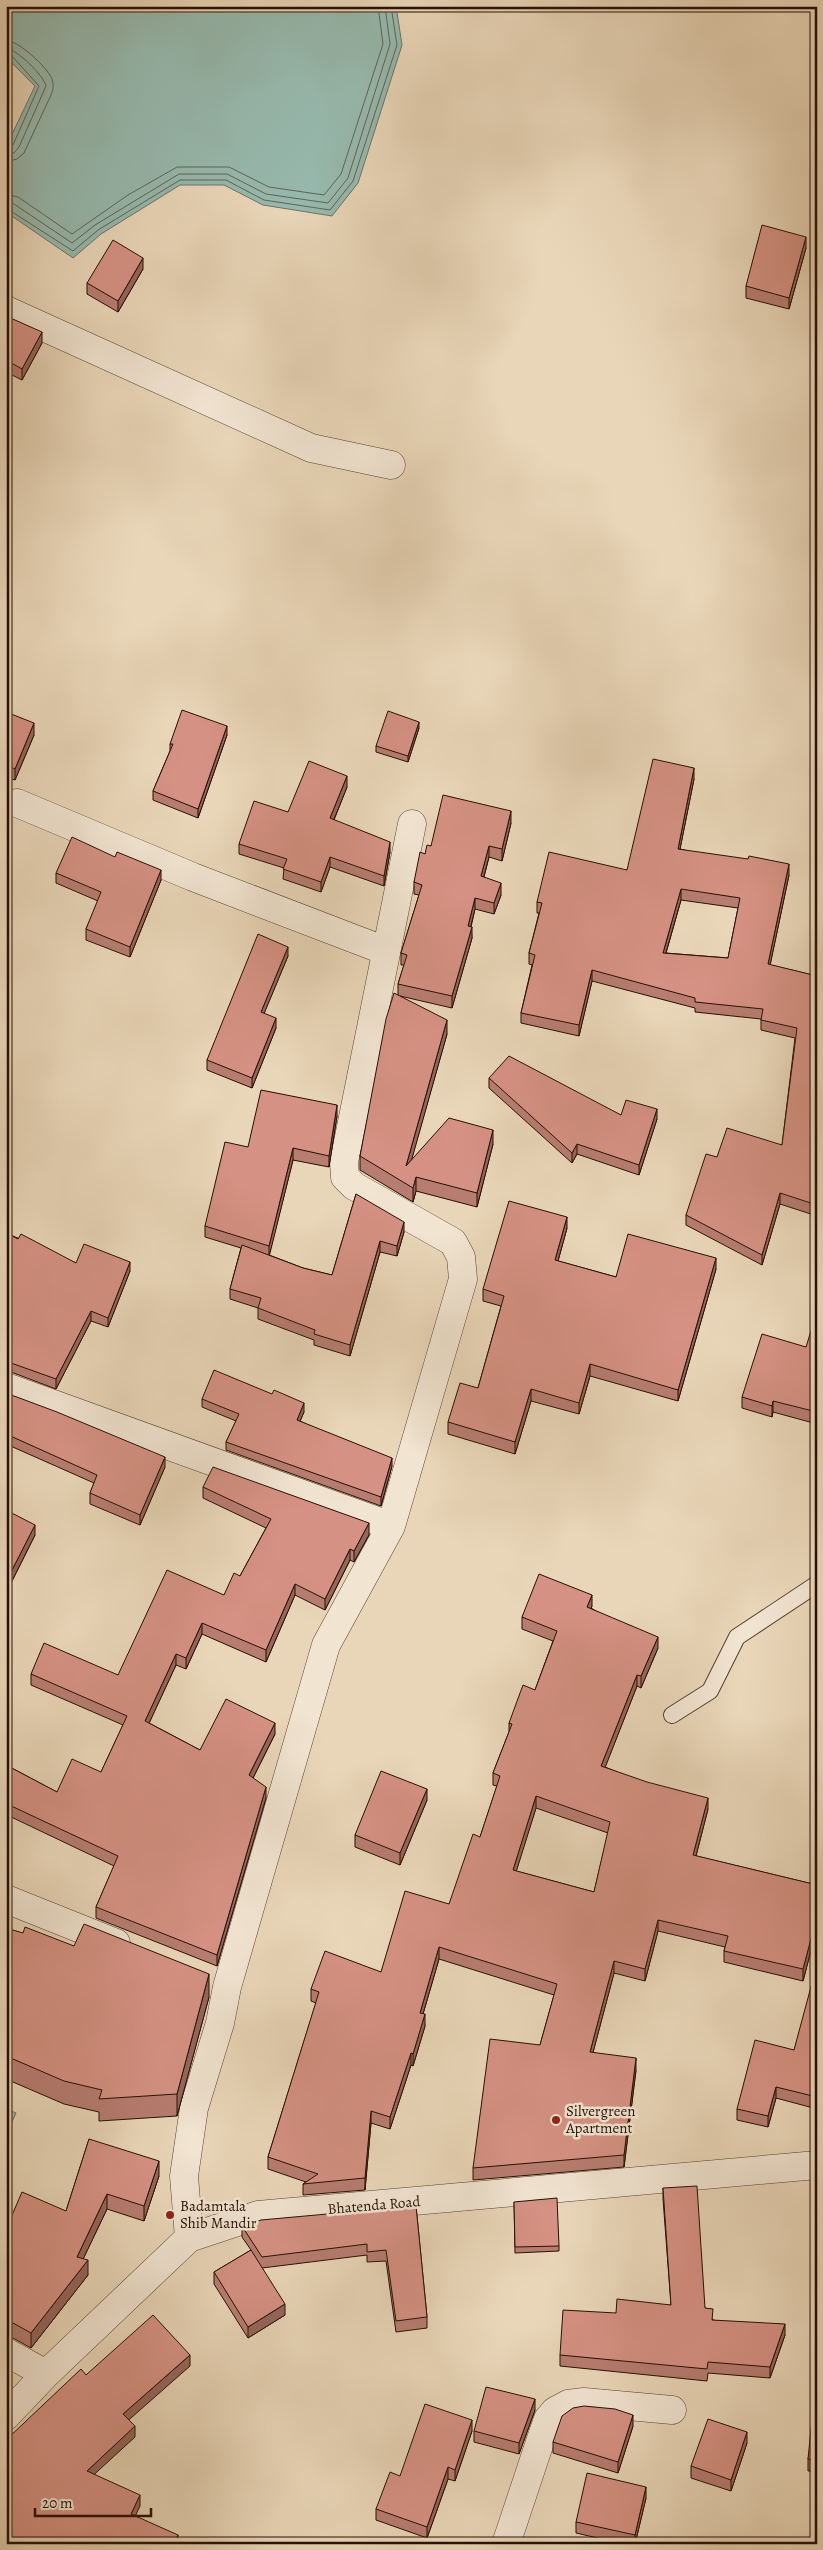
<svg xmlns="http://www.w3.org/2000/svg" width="823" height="2550" font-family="Alegreya,serif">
	<rect width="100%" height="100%" fill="#e9d6b8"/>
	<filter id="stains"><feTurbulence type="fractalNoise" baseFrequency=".004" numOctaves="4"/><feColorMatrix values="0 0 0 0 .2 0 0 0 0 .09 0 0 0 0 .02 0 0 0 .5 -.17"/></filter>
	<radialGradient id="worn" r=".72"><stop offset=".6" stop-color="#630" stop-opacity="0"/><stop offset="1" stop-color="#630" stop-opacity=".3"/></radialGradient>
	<path fill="#97b9ae" stroke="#6a756a" d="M6,6h390l6,39 -44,138 -26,33 -69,-11 -39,-20h-44l-79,49 -28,24 -67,-46v-65l29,-61 -29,-29z
		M6,2109l10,4 -10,22z"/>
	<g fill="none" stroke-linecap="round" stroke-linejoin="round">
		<path stroke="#5e6458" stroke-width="1" d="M6,40c13,1 41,27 46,39 2,6 1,11 -1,16l-27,58 -7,6 -11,3
			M6,48c11,1 38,28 40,38l-27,61 -5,6 -8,1
			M6,54l6,2 27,30 -26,59 -7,3
			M6,194l12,3 54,37 56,-39 49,-28h52l40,20 55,8 17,-21 42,-130 -5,-38
			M6,202l8,2 58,39 23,-18 84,-51h48l39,20 62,9 20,-25 42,-134 -5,-38
			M6,208l67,43 25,-21 82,-50h46l38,20 66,10 23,-29 44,-136 -6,-39"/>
		<g stroke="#574130" stroke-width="18">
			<path id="lane" d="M672,1715l38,-24 27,-54 80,-53"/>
		</g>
		<g stroke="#574130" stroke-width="29">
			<path id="street" d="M6,310l305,138 80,17
				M17,803l176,74 193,74
				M6,1387l385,139
				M6,1899l110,44
				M189,2238l-5,-62 10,-68 26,-85 7,-36 99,-342 65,-119 72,-247 -2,-22 -8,-15 -99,-56 -9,-9 -1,-15 68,-338
				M6,2352l40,22
				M6,2416l40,-42 143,-136 69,-23 559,-50
				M506,2544l34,-102 8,-23 7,-8 13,-7 16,-2 88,8"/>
		</g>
		<use href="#lane" stroke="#f1e4d1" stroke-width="16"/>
		<use href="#street" stroke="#f1e4d1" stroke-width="28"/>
	</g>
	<path fill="#b77d71" stroke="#260f03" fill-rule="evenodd" d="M806,248l-17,61 -43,-11v-12z
		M143,269l-25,43 -31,-18v-11z
		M6,316l36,27 -20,37 -16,-8z
		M6,712l28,23 -19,45 -9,-3z
		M419,728l-11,34 -32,-10v-6z
		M227,735l-29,83 -45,-18v-9l17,-40v-7z
		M694,779l-14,70 109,26 -19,90 47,11v147l-4,29 4,1v63l-37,-12 -18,61 -76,-40v-10l31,-58 65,-12 13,-107 -34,-8v-11l-66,-7v-4l-103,-27 -13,55 -58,-13v-10l11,-48 -3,-1v-11l10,-40h-2v-11l90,-32zM681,900l57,8 -10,50 -62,-5z
		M347,787l-13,33 56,32 -6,34 -54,-19 -9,25 -38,-13 1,-11 -45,-14v-10l49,-32z
		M511,823l-9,38 -13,-4 -5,20 17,18 -7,19 -19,-5 -4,18 1,11 -20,70 -52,-12 47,38 -36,126 82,-16 -16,63 -61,-16 -3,11 -53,-32v-14l38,-161v-11l6,-19h-3v-12l18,-58 -5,-1v-12l11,-28 6,-8z
		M56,873l105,7 -31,77 -44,-17v-11l12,-28 -42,-18z
		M288,956l-24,57 12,15 -24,60 -45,-18v-10z
		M489,1078l132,37 36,4 -18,56 -62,-21 -5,9 -83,-75z
		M337,1116l-8,51 -36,-7 -24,95 34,13 29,7 24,-81 48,38 -7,24 -17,-4 -30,104 -36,-11v-5l-56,-21v-11l-28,-9v-10l11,-41 -36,-11v-11l43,-79z
		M567,1228l-9,33 58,16 100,-8 -38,132 -88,-25 -11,38 -48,-13 -16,53 -67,-20v-12l30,-34 23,-82 -18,-5v-12z
		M6,1233l70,30 54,8 -22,56 -17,-6 -35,68 -45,-17h-5z
		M817,1332v92l-44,-12 -1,5 -30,-9v-11l64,-50z
		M6,1393l159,74 -25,58 -50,-21v-11l4,-10 -88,-39z
		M202,1399l102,13 -4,9 92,45 -11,40 -155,-56v-8l10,-21 -34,-14z
		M203,1487l166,48 -15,27 -4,-2 -25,50 -30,-15 -29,67 -64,-28 -16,35 -10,-4 -27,58 51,27 75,-16 -22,44 13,20 -49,168 -121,-48v-11l18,-41 -107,-51 -1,-50 51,27 44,-20 22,-47 -92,-40v-11l87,1 106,-80 16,-19 26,-48 -63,-30z
		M6,1510l29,25 -25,50 -4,-2z
		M592,1606l-1,2 67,40 -17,40 -4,-2 -32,81 103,42 -12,47 121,29v42l-14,54 -79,-19v-11l1,-4 -67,-16 -13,50 -31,-8 -21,79 43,18 -12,97 -151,13v-12l67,-123 14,-50 -115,-36 -16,55 2,12 -12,40 -2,-1 -21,64 -19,-6 -6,67 -62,5v-11l3,-2 -38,-13v-12l48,-154 -5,-2v-12l70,-17 68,-68 31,-67 17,-51 -4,-1v-12l16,-41v-9l26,-33 18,-49 -31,-12v-12zM536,1808l72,25 -14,59 -78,-21z
		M427,1800l-27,65 -45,-18v-12z
		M6,1928l203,69 -32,119 -78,5v-9l-35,-8 -58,-25z
		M817,1984v125l-41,-11 -8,29 -31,-7v-11l57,-59z
		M89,2139l70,37 -15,45 -37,-12 -24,50 5,16 -57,73 -18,-10h-7v-109l60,-18z
		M663,2188l42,120 8,12 72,15 -15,43 -62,-5 -1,8 -147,-15v-11l56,-42 55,-8 -8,-106z
		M514,2202l45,44v5l-44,2z
		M416,2206l11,111v11l-31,4 -10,-71 -19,1v-7l-105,13 23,47 -37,23 -34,-54v-12l37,-22 -9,-13v-11z
		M535,2410l-16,44 -45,-12v-11z
		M817,2419v52h-9v-12z
		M633,2426l-15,47 -65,-20v-11z
		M472,2431l-17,50 -7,-2 -21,59 -51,-18v-11l24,-33z
		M747,2443l-16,48 -40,-13v-12z
		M646,2498l-11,46h-12l-47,-11v-11z"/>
	<path fill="#95665c" stroke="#260f03" d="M806,237v11l-17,61v-11z
		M143,258v11l-25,43v-11z
		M42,332v11l-20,37v-11z
		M419,722v6l-11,34v-6z
		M34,723v12l-19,45v-11z
		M227,726v9l-29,83v-9z
		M694,768v11l-16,80v-10z
		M347,776v11l-17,42v-11z
		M511,811v12l-9,38v-12z
		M390,842v10l-6,34v-10z
		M489,846v11l-8,30v-11z
		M330,857v10l-9,25v-10z
		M789,864v11l-21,100v-11z
		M161,870v10l-31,77v-10z
		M501,883v12l-7,19v-11z
		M681,889v11l-18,63v-10z
		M475,898v11l-7,28v-11z
		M472,927v11l-20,70v-12z
		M288,947v9l-27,65v-9z
		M592,970v11l-13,55v-11z
		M276,1018v10l-24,60v-10z
		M447,1020v14l-41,146v-14z
		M337,1105v11l-8,51v-11z
		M657,1109v10l-18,56v-10z
		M817,1113v10l-6,39v-11z
		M493,1130v14l-16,63v-14z
		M577,1144v10l-5,9v-10z
		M293,1148v12l-24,97v-11z
		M416,1177v14l-3,11v-14z
		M780,1193v11l-18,61v-10z
		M567,1217v11l-12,44v-12z
		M404,1222v10l-7,24v-10z
		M380,1241v11l-30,104v-11z
		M716,1258v11l-38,132v-11z
		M130,1262v9l-22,56v-9z
		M91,1311v10l-35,68v-10z
		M590,1364v12l-11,38v-11z
		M531,1389v12l-16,53v-12z
		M773,1401v11l-1,5v-11z
		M304,1403v9l-7,16v-8z
		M165,1457v10l-25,58v-10z
		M392,1458v8l-11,40v-9z
		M369,1523v12l-15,27v-11z
		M35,1525v10l-25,50v-11z
		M350,1549v11l-25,50v-11z
		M295,1584v11l-29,67v-12z
		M592,1595v11l-5,12v-11z
		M202,1623v11l-16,35v-11z
		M658,1637v11l-17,40v-12z
		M176,1654v11l-31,67v-11z
		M637,1675v11l-36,92v-12z
		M9,1707v11l-3,5v-12z
		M275,1723v11l-26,52v-11z
		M266,1787v11l-49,168v-11z
		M427,1789v11l-27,65v-12z
		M536,1796v12l-23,74v-12z
		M708,1798v11l-15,58v-12z
		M817,1916v11l-14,54v-12z
		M658,1920v11l-13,50v-12z
		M439,1947v12l-19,65v-11z
		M614,1961v12l-24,91v-12z
		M209,1974v23l-32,119v-22z
		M425,2014v12l-12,40v-12z
		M411,2053v12l-21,64v-12z
		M636,2058v12l-12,97v-12z
		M776,2087v11l-8,29v-11z
		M371,2111v12l-6,67v-12z
		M159,2161v15l-15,45v-15z
		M107,2194v15l-30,63v-15z
		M88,2260v15l-57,73v-15z
		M285,2304v11l-37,23v-11z
		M785,2324v11l-15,43v-11z
		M190,2355v11l-67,59v-11z
		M535,2399v11l-16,44v-11z
		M633,2415v11l-15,47v-11z
		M472,2420v11l-17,50v-11z
		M135,2426v11l-48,44v-10z
		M747,2432v11l-16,48v-11z
		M448,2467v12l-21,59v-11z
		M646,2487v11l-11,46v-9z
		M140,2495v11l-9,19v-11z
		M178,2535v9h-4z"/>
	<path fill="#d59183" stroke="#260f03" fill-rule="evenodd" d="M762,225l44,12 -17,61 -43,-12z
		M113,240l30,18 -25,43 -31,-18z
		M6,316l36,16 -20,37 -16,-9z
		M182,710l45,16 -29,83 -45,-18 20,-47h-3z
		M388,711l31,11 -11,34 -32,-10z
		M6,712l28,11 -19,46 -9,-4z
		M653,759l41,9 -16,81 70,10 1,-3 40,8 -21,100 49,12v137l-6,38 6,2v52l-37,-12 -18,62 -76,-40 20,-61 11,3 10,-29 55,17 15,-117 -36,-8 2,-11 -68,-7v-4l-103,-28 -13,55 -58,-12 14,-58 -6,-2 13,-50 -5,-1 12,-50 78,18zM681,889l59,9 -12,60 -65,-5z
		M309,761l38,15 -17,42 60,24 -6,34 -54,-19 -9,25 -38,-13 4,-10 -48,-15 15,-43 34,11z
		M443,795l68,16 -9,38 -13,-3 -8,30 20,7 -7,20 -19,-5 -7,28 4,1 -20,69 -54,-12 9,-29 -6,-2 21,-68 -8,-3 6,-30 5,2 2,-9 4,1z
		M72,837l43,20 2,-5 44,18 -31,77 -44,-18 15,-37 -45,-19z
		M258,934l30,13 -27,65 15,6 -24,60 -45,-18z
		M394,993l53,27 -41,146 43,-48 44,12 -16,63 -61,-16 -3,11 -53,-32 26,-137z
		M509,1056l112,59 5,-15 31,9 -18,56 -62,-21 -5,9 -83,-75z
		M261,1090l76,15 -8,51 -36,-8 -24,98 -64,-20 20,-84 23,5z
		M356,1194l48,28 -7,24 -17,-5 -30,104 -36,-11 1,-4 -57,-22 3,-10 -31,-9 12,-44 61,23 29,7z
		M509,1201l58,16 -12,43 61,17 12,-43 88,24 -38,132 -88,-26 -11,39 -48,-14 -16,53 -67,-20 12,-39 18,5 26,-92 -21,-7z
		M6,1233l12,6 3,-5 55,29 8,-19 46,18 -22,56 -17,-7 -35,68 -45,-16h-5z
		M811,1331l6,1v80l-44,-11 -1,5 -30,-9 20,-63 44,13z
		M214,1370l58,24 2,-4 30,13 -7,17 95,38 -11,39 -155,-55 13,-28 -37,-15z
		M6,1393l51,19 108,45 -25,58 -50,-22 7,-18 -91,-41z
		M213,1467l156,56 -15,28 -4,-2 -25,50 -30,-15 -29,66 -64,-27 -16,35 -10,-4 -31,67 55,29 26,-51 49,24 -26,52 17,12 -49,168 -121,-48 22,-51 -111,-52 -1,1v-40l51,27 15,-33 29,13 26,-56 -96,-42 13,-31 74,32 49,-105 57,25 10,-22 6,3 31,-57 -68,-32z
		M6,1510l29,15 -25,49 -4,-1z
		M539,1574l53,21 -5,12 71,30 -17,39 -4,-1 -36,91 46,16 61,16 -15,57 124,30v31l-14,53 -79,-18 4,-15 -70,-16 -13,49 -31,-8 -24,91 46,6 -12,97 -151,13 17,-129 50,6 17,-61 -118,-37 -19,66 5,1 -12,40 -2,-1 -21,64 -19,-6 -6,67 -62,6 15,-10 -50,-17 51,-165 -8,-3 14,-38 56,21 24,-81 44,13 24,-70 7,3 20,-61 -7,-3 19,-49 -3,-1 14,-38 12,5 22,-59 -35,-14zM536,1796l74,26 -16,70 -81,-22z
		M6,1705l3,2 -3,4z
		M381,1771l46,18 -27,64 -45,-18z
		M84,1924l125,50 -32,120 -78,5 3,-9 -38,-9 -58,-25v-128l17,5 2,-6 49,19z
		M812,1983l5,1v113l-41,-10 -8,29 -31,-7 18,-69 39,10z
		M89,2139l70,22 -15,45 -37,-12 -30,63 11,3 -57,73 -18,-10h-7v-94l16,-37 44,19z
		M697,2186l8,122 8,1 -1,11 73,4 -15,43 -62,-5 -1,7 -147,-14 3,-45 53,3 1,-14 54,6 -8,-117z
		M557,2198l2,48 -44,1 -1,-45z
		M416,2206l11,111 -31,4 -10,-71 -19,2v-8l-105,13 -20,-31 19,-6z
		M251,2250l34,54 -37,23 -34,-55z
		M153,2315l37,40 -67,59 12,12 -48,45 53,24 -9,19 47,21 -4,9h-168v-104l75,-71 5,6z
		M486,2387l49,12 -16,44 -45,-12z
		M425,2404l47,16 -17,50 -7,-3 -21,60 -51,-18 14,-37 10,4z
		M584,2406l31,3 18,6 -15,47 -65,-20 9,-26 11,-8z
		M708,2419l39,13 -16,48 -40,-14z
		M812,2419h5v41l-9,-1z
		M587,2473l59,14 -11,48 -59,-13z"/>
	<g fill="#8f2418" stroke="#f1e4d1" stroke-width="2">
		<circle cx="556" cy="2120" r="5"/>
		<circle cx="170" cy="2215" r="5"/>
	</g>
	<g text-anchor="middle" stroke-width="5" stroke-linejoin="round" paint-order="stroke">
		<g font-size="15" fill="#260f03" stroke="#f1e4d1" text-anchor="start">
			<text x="566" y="2116">Silvergreen<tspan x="566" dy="17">Apartment</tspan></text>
			<text x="180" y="2211">Badamtala<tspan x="180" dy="17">Shib Mandir</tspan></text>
		</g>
		<g font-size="15" fill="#260f03" stroke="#f1e4d1">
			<text transform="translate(374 2205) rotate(-5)" y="5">Bhatenda Road</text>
		</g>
	</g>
	<rect width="823" height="2550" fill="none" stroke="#e9d6b8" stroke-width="25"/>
	<rect x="8" y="8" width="808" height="2535" fill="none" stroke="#260f03" stroke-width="2.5"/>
	<rect x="12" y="12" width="798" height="2525" fill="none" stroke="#260f03"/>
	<path d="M35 2508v8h116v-8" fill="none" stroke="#260f03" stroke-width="2.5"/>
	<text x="42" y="2508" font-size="15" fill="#260f03" stroke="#f1e4d1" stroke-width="4" paint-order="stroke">20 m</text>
	<rect width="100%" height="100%" filter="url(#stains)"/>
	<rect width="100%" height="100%" fill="url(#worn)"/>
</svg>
